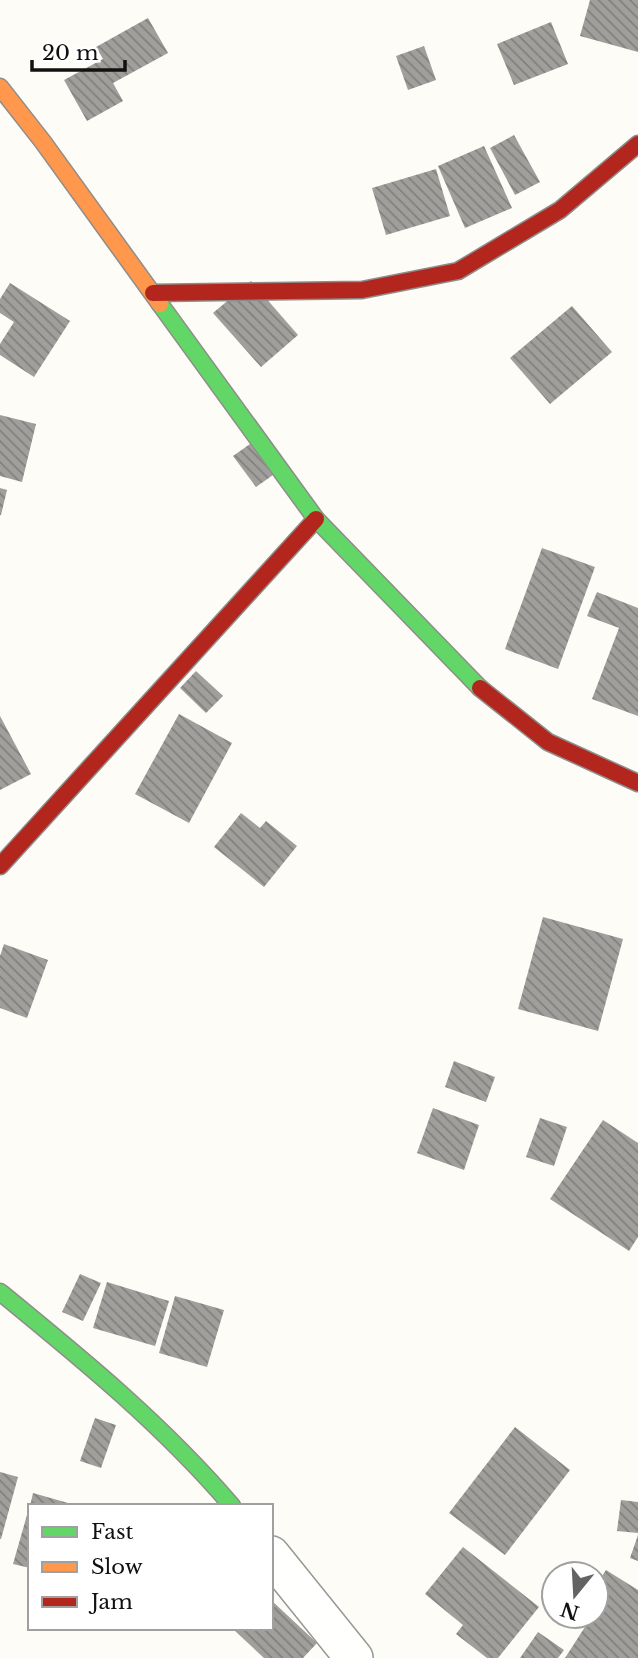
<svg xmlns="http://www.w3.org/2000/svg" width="638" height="1658" font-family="'Libre Baskerville',serif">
	<defs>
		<pattern id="building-back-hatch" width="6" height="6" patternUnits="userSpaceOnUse" patternTransform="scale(1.75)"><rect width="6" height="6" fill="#a19f9c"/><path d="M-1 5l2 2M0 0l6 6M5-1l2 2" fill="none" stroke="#82807e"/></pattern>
	</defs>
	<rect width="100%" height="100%" fill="#fdfcf7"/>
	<path fill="url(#building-back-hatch)" d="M590,0h48v52l-58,-16z
		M148,18l20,35 -55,30 10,18 -36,20 -23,-41 39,-21 -7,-12z
		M551,22l17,42 -54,21 -17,-41z
		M424,46l12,34 -28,10 -12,-34z
		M514,135l26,47 -25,13 -25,-47z
		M484,146l28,62 -47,20 -27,-62z
		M436,169l14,47 -64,19 -14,-47z
		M251,281l47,54 -37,32 -48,-54z
		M10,283l60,38 -36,56 -34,-22v-11l14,-22 -14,-9v-14z
		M572,306l40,46 -62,52 -40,-46z
		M0,415l36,9 -14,58 -22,-6z
		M250,444l23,31 -17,12 -23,-31z
		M0,488l7,2 -6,25h-1z
		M542,548l53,19 -37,102 -53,-20z
		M597,592l41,16v108l-46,-17 27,-71 -32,-12z
		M196,671l27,25 -17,17 -26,-25z
		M179,714l53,29 -43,80 -54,-29z
		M0,716l31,58 -31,16z
		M241,813l19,15 6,-7 31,25 -33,41 -50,-40z
		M543,917l80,22 -25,92 -80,-22z
		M4,944l44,16 -21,58 -27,-10v-52z
		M454,1061l41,16 -9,25 -41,-15z
		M433,1108l46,17 -15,45 -47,-17z
		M540,1118l27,9 -13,39 -28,-9z
		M603,1120l35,23v94l-9,14 -79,-52z
		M80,1274l21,9 -18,38 -21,-9z
		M107,1282l62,19 -14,45 -62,-18z
		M175,1296l49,14 -17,57 -48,-14z
		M95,1418l21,7 -15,43 -21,-7z
		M515,1427l55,43 -65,85 -56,-42z
		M0,1472l18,5 -17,62h-1z
		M33,1493l42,12v1h-45z
		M621,1500l17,2v31l-21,-2z
		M29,1508l1,1v59l-17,-4z
		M638,1535v26l-8,-3z
		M463,1547l76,60 -41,51h-11l-31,-24 7,-9 -38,-31z
		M606,1570l32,20v68h-73l27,-42h4v-7l9,-14 -9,-7v-3z
		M271,1600l46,43 -14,15h-39l-32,-30h39z
		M538,1632l26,18 -6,8h-38z"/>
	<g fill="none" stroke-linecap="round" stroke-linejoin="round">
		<g stroke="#979795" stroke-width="40">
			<path id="street" d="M271,1555l83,103"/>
		</g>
		<g stroke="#8e8d8b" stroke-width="19">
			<path id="fast" d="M160,304l156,215 164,169
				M0,1292c82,67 163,133 232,214"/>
		</g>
		<g stroke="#8e8d8b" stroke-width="19">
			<path id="slow" d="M0,87l43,55 117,162"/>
		</g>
		<g stroke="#8e8d8b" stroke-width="19">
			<path id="jam" d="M153,293l209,-3 96,-19 102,-61 78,-66
				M480,688l68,54 90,41
				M0,866l316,-347"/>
		</g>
		<use href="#street" stroke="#fffffe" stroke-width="37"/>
		<use href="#fast" stroke="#63d668" stroke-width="16"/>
		<use href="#slow" stroke="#ff974d" stroke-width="16"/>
		<use href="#jam" stroke="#b3261e" stroke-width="16"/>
	</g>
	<rect x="28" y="1504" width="245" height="126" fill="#ffffff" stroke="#a0a0a0" stroke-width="2"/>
	<rect x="42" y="1527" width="35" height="10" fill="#63d668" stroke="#a0a0a0" stroke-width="2"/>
	<text x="91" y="1539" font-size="21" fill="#111111">Fast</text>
	<rect x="42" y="1562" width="35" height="10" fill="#ff974d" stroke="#a0a0a0" stroke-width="2"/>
	<text x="91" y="1574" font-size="21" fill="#111111">Slow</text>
	<rect x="42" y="1597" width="35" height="10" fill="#b3261e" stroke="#a0a0a0" stroke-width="2"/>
	<text x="91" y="1609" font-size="21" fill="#111111">Jam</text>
	<g transform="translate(575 1595) rotate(198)"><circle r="33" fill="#ffffff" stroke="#a0a0a0" stroke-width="2"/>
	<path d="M0-5L12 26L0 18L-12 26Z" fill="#646362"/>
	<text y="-10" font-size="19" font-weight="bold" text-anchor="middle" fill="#111111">N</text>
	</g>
	<path d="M32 60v10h93v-10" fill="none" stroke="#111111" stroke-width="3.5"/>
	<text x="42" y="60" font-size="21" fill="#111111" stroke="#ffffff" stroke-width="5" paint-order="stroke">20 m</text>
</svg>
